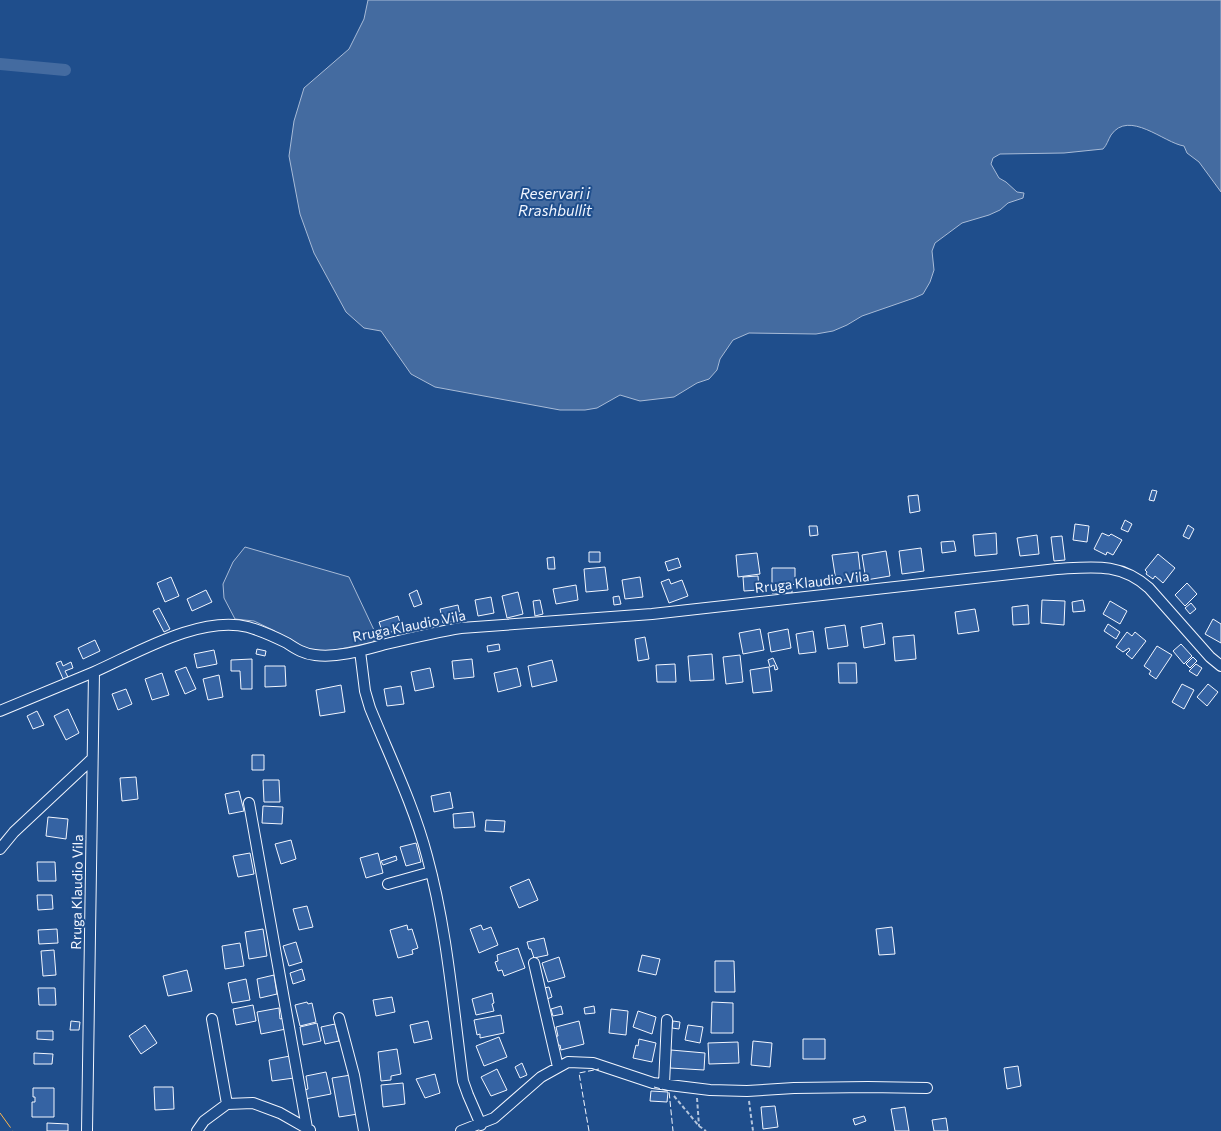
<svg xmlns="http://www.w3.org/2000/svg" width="1221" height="1131" font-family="Commissioner,sans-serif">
	<rect width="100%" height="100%" fill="#1f4e8c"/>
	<path fill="#305b95" stroke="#a8bbd7" d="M245,547l104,30 25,53v12l-63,13 -29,-15 -7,-9 -21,-10 -19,-2 -11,-21 -1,-14 10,-22z"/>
	<path fill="#446ba0" stroke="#a8bbd7" d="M368,0h853v192l-22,-30 -12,-9 -3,-7c-20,-3 -55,-37 -73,-11 -3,5 -4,10 -8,14l-39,4 -64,1 -7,4 -2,6 8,14 7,4 11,10 7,1 -1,5 -15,5 -8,7 -11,5 -27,8 -27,20 -3,8 2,19 -4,12 -7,12 -9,4 -52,18 -15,9 -14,6 -17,3 -67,-1 -16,7 -13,19 -3,11 -8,9 -12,4 -23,14 -34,4 -20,-6 -23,13 -12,2h-25l-125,-23 -24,-13 -30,-43 -17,-3 -18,-16 -32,-59 -14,-39 -11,-58 5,-35 10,-33 45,-39 15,-30z"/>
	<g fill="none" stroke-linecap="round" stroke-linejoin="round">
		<path stroke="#446ba0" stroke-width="12" d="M0,64l65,6"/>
	</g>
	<path fill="#3563a3" stroke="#f2f6ff" d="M1152,490l5,1 -3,10 -5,-1z
		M918,495l2,16 -10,2 -2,-17z
		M1125,520l7,4 -4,8 -7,-3z
		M1075,524l14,2 -2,16 -14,-2z
		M1188,525l6,4 -5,10 -6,-3z
		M809,526h8l1,9 -8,1z
		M996,533l1,21 -22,2 -2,-21z
		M1102,533l7,3 2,-2 11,6 -9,15 -6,-3 -1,3 -12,-6z
		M1037,535l2,19 -19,2 -3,-18z
		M1062,536l3,24 -11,1 -3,-24z
		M954,541l2,10 -14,2 -1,-11z
		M921,548l3,23 -22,3 -3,-23z
		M886,551l4,25 -24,4 -4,-25z
		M589,552h11v10h-11z
		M858,552l3,26 -25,3 -4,-26z
		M757,553l3,21 -22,3 -2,-22z
		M1158,554l17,14 -12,15 -8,-7 -2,3 -7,-5 1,-2 -2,-2z
		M554,557l1,12h-7l-1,-11z
		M678,558l3,9 -13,4 -3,-9z
		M605,567l3,23 -22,2 -2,-23z
		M772,568h23v16l-3,1v8h-20z
		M758,576l1,14 -15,1 -1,-14z
		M171,577l8,19 -14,6 -8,-19z
		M640,577l3,20 -18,2 -3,-19z
		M669,579l2,5 11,-4 6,16 -19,7 -8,-21z
		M1187,583l10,11 -12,12 -10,-11z
		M576,585l2,15 -22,4 -3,-15z
		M206,590l6,12 -20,9 -5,-12z
		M417,590l5,14 -8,3 -5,-13z
		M518,592l5,22 -16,4 -5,-22z
		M619,596l2,8 -7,1 -1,-8z
		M491,597l3,16 -16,3 -3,-16z
		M540,600l3,14 -8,2 -2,-15z
		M1042,600l23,1 -1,24 -23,-2z
		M1083,600l2,11 -12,1 -1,-10z
		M1110,601l17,10 -7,13 -17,-10z
		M1191,603l5,6 -6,5 -5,-6z
		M458,605l3,15 -18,3 -3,-14z
		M1028,605l1,19 -16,1 -1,-18z
		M159,608l11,21 -6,3 -11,-21z
		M975,609l4,22 -21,3 -3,-22z
		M398,616l4,13 -19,5 -4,-12z
		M1213,619l8,5v19l-16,-9z
		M882,623l3,21 -21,4 -3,-21z
		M1108,624l12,8 -4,7 -12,-8z
		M845,625l3,21 -20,3 -3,-21z
		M760,629l4,21 -21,4 -4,-21z
		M788,629l3,19 -20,4 -3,-19z
		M813,631l3,21 -17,2 -3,-20z
		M1127,632l5,4 3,-4 11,9 -14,18 -6,-5 4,-4 -1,-2 -6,4 -7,-5z
		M914,635l2,24 -21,2 -2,-24z
		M645,637l4,22 -11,2 -3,-22z
		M95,640l5,11 -17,8 -5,-11z
		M499,644l1,6 -12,2 -1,-6z
		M1181,644l11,12 -8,8 -11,-13z
		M1157,646l15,9 -16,24 -7,-5 2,-3 -7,-5z
		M257,649l9,2 -1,5 -9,-2z
		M214,650l3,14 -20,4 -3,-14z
		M712,654l2,26 -24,1 -2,-25z
		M740,655l3,27 -17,2 -3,-27z
		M1193,657l4,4 -7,7 -4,-4z
		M773,658l5,11 -3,1 -1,-5 -4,2 -2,-7z
		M252,659v30h-11l-1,-18h-9v-11z
		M472,659l2,18 -20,2 -2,-18z
		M552,660l5,21 -25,6 -4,-21z
		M61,661l2,5 8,-4 2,6 -8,3 4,8 -5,2 -8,-18z
		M838,663h18l1,20h-18z
		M675,664l1,18h-19l-1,-17z
		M1196,664l6,4 -5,8 -8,-5z
		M265,666h20l1,20 -21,1z
		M186,667l10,22 -11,5 -10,-23z
		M769,667l3,24 -19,2 -3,-23z
		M430,668l4,19 -19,4 -4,-19z
		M517,668l4,18 -23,6 -4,-19z
		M162,673l7,22 -17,5 -7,-21z
		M219,675l4,22 -15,3 -5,-21z
		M1182,684l12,6 -10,19 -12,-7z
		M1208,684l10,8 -11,14 -10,-9z
		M341,685l4,27 -25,4 -4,-26z
		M401,686l3,18 -17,2 -3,-17z
		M126,689l6,15 -14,6 -6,-16z
		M68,709l11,24 -13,7 -12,-24z
		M37,711l7,14 -11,4 -6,-13z
		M252,755h12v15h-12z
		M136,777l2,22 -16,2 -2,-23z
		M263,780h16l1,22h-16z
		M239,791l5,20 -15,3 -4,-20z
		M450,792l3,16 -19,4 -3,-16z
		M263,806l20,1 -1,17 -20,-1z
		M473,812l2,15 -21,1 -1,-14z
		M48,817l20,2 -2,20 -20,-3z
		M486,820l19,1 -1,11 -19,-1z
		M291,840l5,19 -15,5 -6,-20z
		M416,843l5,19 -15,4 -6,-19z
		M250,853l4,21 -16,3 -5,-21z
		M378,853l5,20 -17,5 -6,-20z
		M396,856l1,4 -14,5 -2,-4z
		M37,862h18l1,19h-18z
		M529,879l9,21 -19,8 -9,-21z
		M37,895h15l1,14 -15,1z
		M307,906l6,21 -14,3 -6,-21z
		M407,925l1,5 4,-1 6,19 -6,2 1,4 -15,4 -8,-28z
		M481,925l2,5 8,-3 7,18 -19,8 -9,-24z
		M892,927l3,27 -16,1 -3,-26z
		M57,929l1,14 -19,1 -1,-14z
		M263,929l4,27 -18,3 -4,-27z
		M544,938l4,17 -14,3 -3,-9h-2l-2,-7z
		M296,942l6,20 -13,4 -6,-20z
		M240,943l4,23 -19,3 -3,-23z
		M518,948l7,20 -21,8 -2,-6 -4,1 -3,-9 3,-1 -1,-6z
		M54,950l2,25 -13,1 -2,-25z
		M642,955l18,4 -4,16 -18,-4z
		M559,957l6,20 -17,5 -6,-19z
		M715,961h19l1,31h-20z
		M302,969l3,11 -12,4 -3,-11z
		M187,970l5,21 -24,5 -5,-20z
		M274,975l3,19 -17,4 -3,-19z
		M246,979l4,21 -18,3 -4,-20z
		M549,987l3,10 -5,2 -3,-11z
		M38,988h17l1,17h-17z
		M492,993l2,10 -2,1 2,7 -18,4 -4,-16z
		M392,997l3,15 -19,4 -3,-16z
		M307,1002l1,2 4,-1 4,19 -16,4 -5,-21z
		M712,1002l21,1v30h-22z
		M253,1005l3,16 -20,4 -3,-16z
		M561,1006l2,8 -10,2 -2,-7z
		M594,1006l1,7 -10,1 -1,-6z
		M279,1008l1,11 4,-1 2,11 -25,5 -4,-22z
		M611,1009l17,2 -2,24 -17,-2z
		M638,1011l18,6 -4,17 -19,-7z
		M501,1015l3,18 -24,5v-4l-3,1 -3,-15z
		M71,1021l9,1 -1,8h-9z
		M428,1021l4,18 -18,4 -4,-18z
		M579,1021l5,23 -23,6 -1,-5 -3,1 -3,-9 4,-1 -2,-9z
		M673,1021l7,1 -1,7 -7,-1z
		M317,1023l4,18 -18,4 -3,-18z
		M335,1024l4,17 -14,3 -4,-17z
		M145,1025l12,18 -16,11 -12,-18z
		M688,1025l15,2 -3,16 -15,-3z
		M37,1031h16v9l-16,-1z
		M499,1037l8,20 -23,9 -8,-20z
		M639,1039l17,4 -4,19 -19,-4 3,-13 2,1z
		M803,1039h22v20h-22z
		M753,1041l19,2 -2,24 -19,-2z
		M738,1042l1,21 -30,1 -1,-21z
		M397,1049l4,25 -10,2v4l-10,1 -3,-29z
		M671,1050l34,3 -1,17 -34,-2z
		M34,1053l19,1 -1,10h-18z
		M290,1056l4,22 -22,3 -3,-21z
		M522,1063l5,12 -7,3 -5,-11z
		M1018,1066l3,20 -14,3 -3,-21z
		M497,1069l10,21 -16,6 -10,-19z
		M326,1072l5,22 -26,5 -1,-9 4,-1 -2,-13z
		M435,1074l5,19 -15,5 -9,-19z
		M351,1075l7,39 -19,3 -7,-39z
		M403,1083l2,21 -22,3 -2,-22z
		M154,1087h19l1,22 -19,1z
		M33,1088h21v29h-22v-15h3v-5h-2z
		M651,1091l17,1 -1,10 -17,-1z
		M775,1106l3,21 -15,2 -2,-22z
		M905,1107l4,24h-14l-4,-22z
		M864,1116l2,5 -11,4 -2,-6z
		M946,1118l2,13h-14l-2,-11z
		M47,1123l21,1v7h-21z"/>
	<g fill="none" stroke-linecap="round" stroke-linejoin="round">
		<g stroke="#f2f6ff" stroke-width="12">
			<path id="street" d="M360,651l5,40 5,17c20,49 44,98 57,148 20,73 26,150 36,225l5,14 13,30
				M0,711l94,-39
				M249,803l58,325
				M0,849l14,-17 78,-73
				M388,884l43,-12
				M534,963l24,104
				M339,1018l15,57 10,56
				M212,1019l15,85
				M664,1084l3,-64
				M87,1131l7,-459c43,-19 106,-57 154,-45 14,4 27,10 39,16 9,6 17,11 28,12 23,3 49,-5 71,-11 25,-6 50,-12 75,-16l191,-14 405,-45c35,-2 63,-7 92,19l61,69 11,9
				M197,1131l7,-10 23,-17 26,-1 27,10 30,17
				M461,1131l33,-13 47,-41 27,-15 25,1 60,20 57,7 37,1 47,-3 74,-1 59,1"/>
		</g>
		<path stroke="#b3c4dc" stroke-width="2" stroke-dasharray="4 2.5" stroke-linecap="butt" d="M674,1096l25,30 7,5
			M697,1098l2,28
			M749,1101l4,30"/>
		<use href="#street" stroke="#1f4e8c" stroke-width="10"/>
		<path stroke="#f2f6ff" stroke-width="1" stroke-dasharray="6 2.5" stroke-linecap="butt" d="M654,1087l15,4 4,40
			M589,1131l-10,-58 20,-4"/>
		<path stroke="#ffb74d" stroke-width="1" stroke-dasharray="18 4 2.5 4" stroke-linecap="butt" d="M0,1113l13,18"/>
	</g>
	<g text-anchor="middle" stroke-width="4" stroke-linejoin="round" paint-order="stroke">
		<g font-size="14" fill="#f2f6ff" stroke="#1f4e8c">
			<text transform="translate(812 582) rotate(-6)" y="5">Rruga Klaudio Vila</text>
			<text transform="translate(409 626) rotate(-11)" y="5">Rruga Klaudio Vila</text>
			<text transform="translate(77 892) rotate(-89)" y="5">Rruga Klaudio Vila</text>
		</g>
		<g font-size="15" font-style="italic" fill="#f2f6ff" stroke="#1f4e8c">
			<text x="555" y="199">Reservari i<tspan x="555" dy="17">Rrashbullit</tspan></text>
		</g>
	</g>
</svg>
